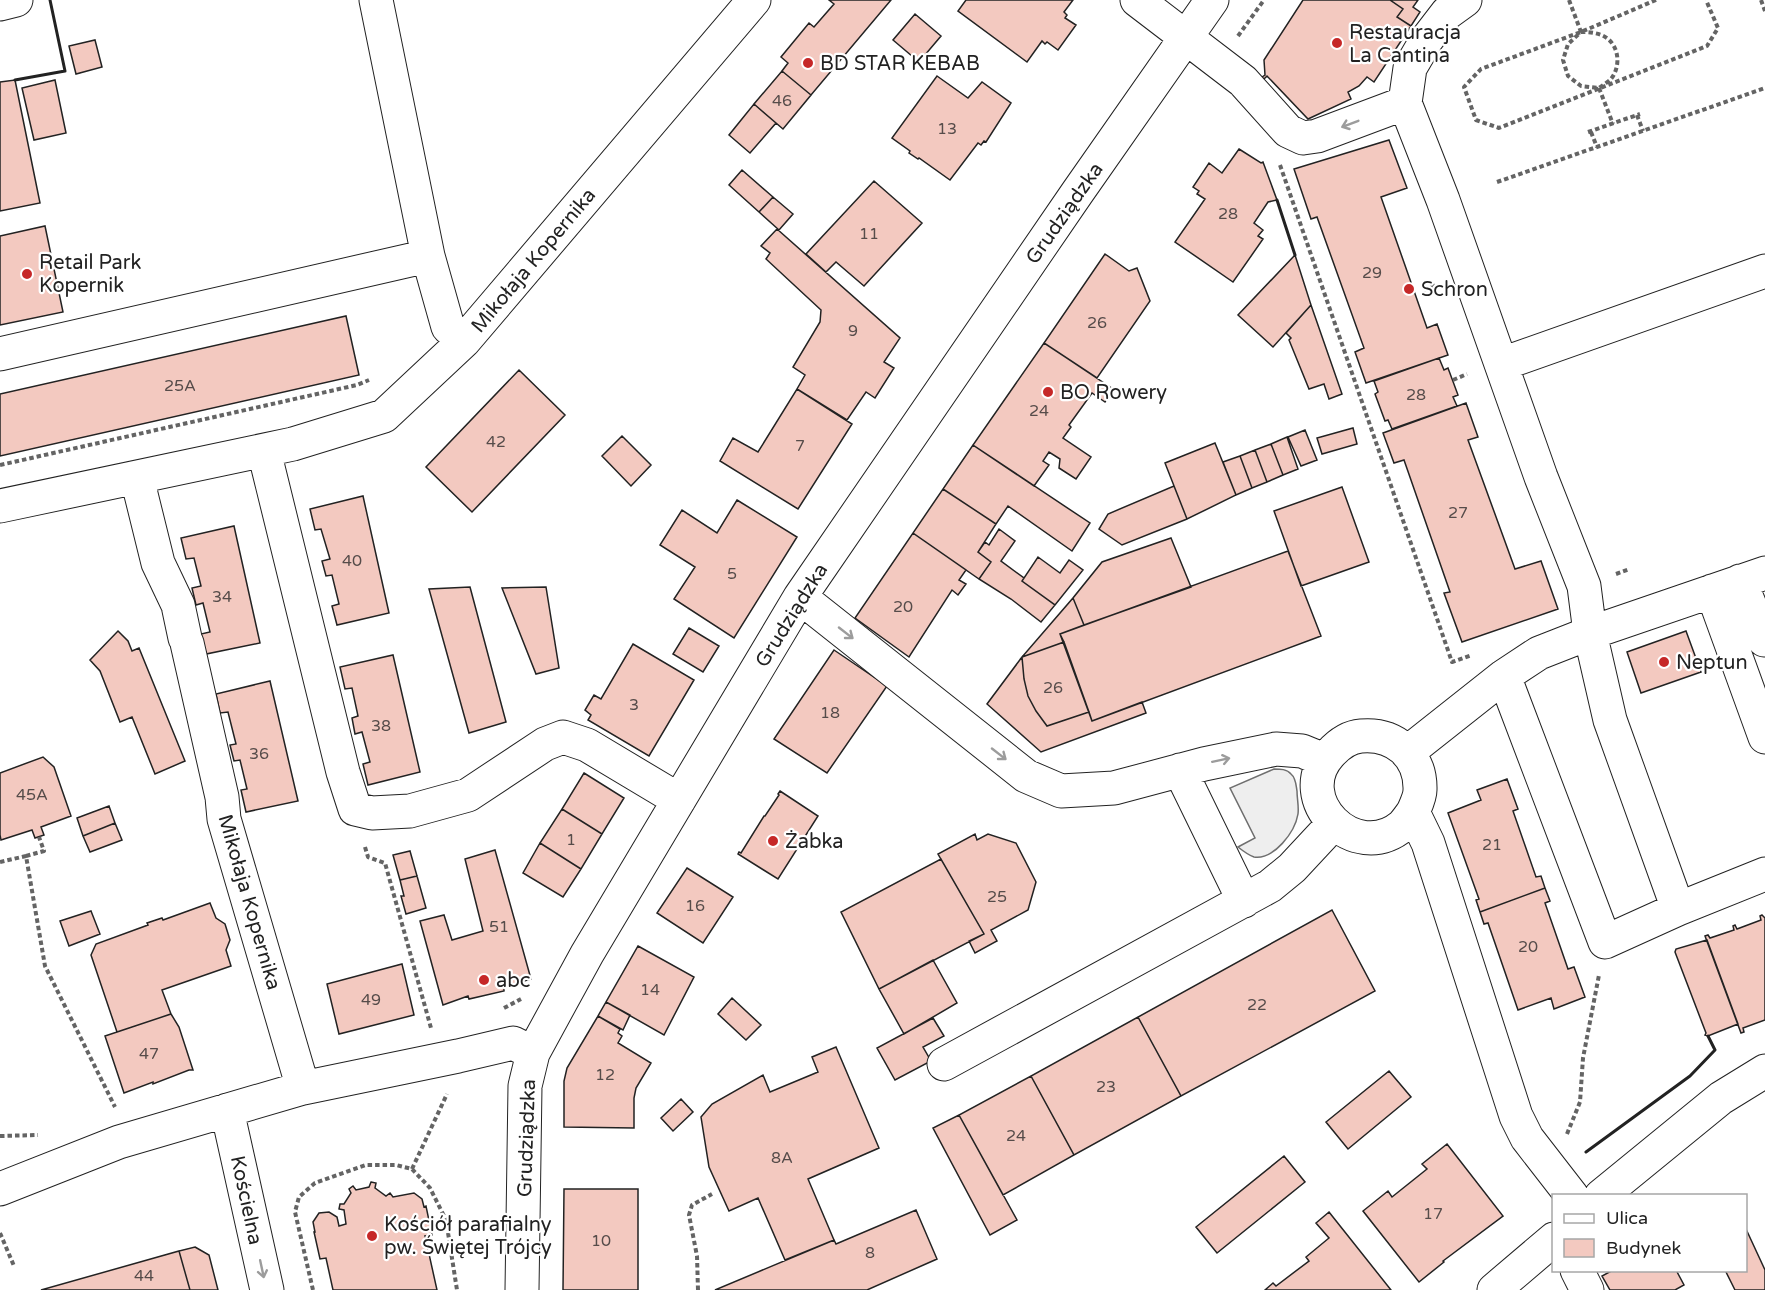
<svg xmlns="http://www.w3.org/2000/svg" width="1765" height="1290" font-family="'Varela Round',sans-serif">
	<rect width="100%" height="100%" fill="#fff"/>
	<path fill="#eee" stroke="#6f6f6f" stroke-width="1.5" d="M1274,769c6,0 13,0 17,5 5,4 5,11 6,17 0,8 2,15 1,23 -3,18 -24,46 -44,43 -6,-2 -11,-6 -16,-10l17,-9 -25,-50z"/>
	<path fill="#f3c9c0" stroke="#222" stroke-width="1.5" d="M829,0h62l-80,95 -29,-24 6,-8 -7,-6 28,-34 5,4 20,-23z
		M966,0h107l-9,12 3,3 -2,3 11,7 -18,25 -11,-8 -2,2 -3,-3 -15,21 -69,-51z
		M1303,0h87l13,9 -6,8 14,9 -37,56 -7,-5 -8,9 -11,6 3,7 -43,20 -41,-43 -3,3 -2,-2 3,-2 -1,-15z
		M1390,0h28l-5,7 7,5 -9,14 -14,-9 6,-8z
		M915,14l26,22 -22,26 -26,-22z
		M95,40l7,27 -26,7 -7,-28z
		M782,71l29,24 -28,34 -29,-25z
		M937,76l31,22 14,-16 29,21 -25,39 -2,-1 -3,4 -3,-2 -28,37 -31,-22 -1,1 -9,-6 1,-2 -18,-13z
		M15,80l25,123 -40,8v-129z
		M55,80l11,53 -32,7 -12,-52z
		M754,104l22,19 -26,30 -21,-18z
		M1389,140l18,48 -26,9 46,131 10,-4 11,31 -82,28 -11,-31 9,-4 -47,-131 -6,2 -17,-50z
		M1239,149l22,14 2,-1 14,38 -9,2 -14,21 9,7 -5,6 5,3 -30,43 -58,-40 30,-43 -8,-5 2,-3 -6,-4 16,-24 13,10z
		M742,170l31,27 -14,15 -30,-27z
		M874,181l48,42 -58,63 -28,-24 -10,10 -20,-18z
		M773,197l20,17 -14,16 -20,-18z
		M45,226l18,86 -63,13v-89z
		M777,229l123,109 -16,24 10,6 -19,30 -9,-6 -19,28 -50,-31 8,-14 -12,-8 27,-45 1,-12 -55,-51 4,-6 -9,-7z
		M1105,254l24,17 8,-3 13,33 -53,77 -53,-35z
		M1295,255l16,50 -38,42 -35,-32z
		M1311,305l31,89 -13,5 -5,-15 -15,5 -20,-49 2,-2 -5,-5z
		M346,316l13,59 -359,81v-62z
		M1044,343l69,46 -8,13 -13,-9 -23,32 2,2 -8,11 28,19 -15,22 -17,-11 1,-9 -11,-7 -6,9 6,4 -15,21 -61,-41z
		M1439,358l5,12 4,-2 10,27 -5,2 4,9 -65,23 -4,-9 -3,1 -10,-27 3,-2 -4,-11z
		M519,370l46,45 -93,97 -46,-45z
		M797,389l55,35 -54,85 -78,-48 13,-23 25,14z
		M1466,403l12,34 -10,3 47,129 26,-8 17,48 -96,33 -18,-49 6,-1 -46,-132 -10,3 -11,-30z
		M1353,428l4,16 -35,10 -5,-16z
		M1305,430l12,30 -16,6 -13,-29z
		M622,436l29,29 -20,21 -29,-30z
		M1287,437l11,32 -15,6 -12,-31z
		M1215,443l21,52 -49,24 -22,-56z
		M1271,444l12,31 -16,7 -12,-32z
		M973,445l117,78 -18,28 -64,-45 -12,18 -53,-35z
		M1255,450l12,32 -15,6 -12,-32z
		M1240,456l12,32 -16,7 -13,-33z
		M1174,486l13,33 -65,26 -23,-16 9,-15z
		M1342,487l27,75 -68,24 -27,-75z
		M943,489l53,35 -18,28 13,10 -12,17 -66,-46z
		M363,496l26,117 -52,12 -5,-19 7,-2 -7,-29 -6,1 -4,-15 8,-2 -9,-30 -6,1 -5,-21z
		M737,500l60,37 -63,101 -60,-39 21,-32 -35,-22 22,-35 35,23z
		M234,526l26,117 -54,11 -5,-20 9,-2 -7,-29 -7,2 -4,-17 9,-2 -7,-28 -8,1 -5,-21z
		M999,529l16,12 -14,20 23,17 -2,3 33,24 -14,17 -30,-23 -32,-20 12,-17 -13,-10 7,-10 4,3z
		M913,533l53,37 -7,10 7,4 -8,11 -6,-5 -43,67 -54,-39z
		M1171,538l20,49 -107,38 -11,-27 29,-36z
		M1288,551l33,85 -229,85 -32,-87z
		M1038,557l22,16 9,-13 14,10 -28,35 -33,-24z
		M470,587l36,135 -37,11 -40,-144z
		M546,587l13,81 -23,6 -34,-86z
		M1073,598l11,27 -24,9 4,8 -42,15z
		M689,628l30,18 -16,26 -30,-18z
		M118,631l10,10 4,10 7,-3 46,113 -30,13 -23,-57 -12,5 -20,-51 -10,-11z
		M1686,631l15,41 -60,21 -14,-41z
		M1064,642l25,70 -42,14 -11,-15 -8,-15 -4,-17 -2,-22z
		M633,644l61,36 -45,76 -61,-36 3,-5 -6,-5 9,-15 7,4z
		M834,650l53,36 -60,87 -53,-34z
		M393,655l27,117 -52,13 -5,-21 7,-2 -8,-30 -7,2 -3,-16 6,-2 -6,-28 -7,1 -5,-22z
		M1022,657l2,22 4,17 8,15 11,15 42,-14 3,9 50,-19 4,11 -105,39 -54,-48z
		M270,681l28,120 -52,11 -5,-22 6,-1 -7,-29 -6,1 -4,-16 6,-1 -8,-32 -8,1 -4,-19z
		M43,757l11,10 17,49 -30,11 3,8 -9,3 -3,-8 -31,10 -1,-5v-62z
		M584,773l40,25 -22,36 -40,-25z
		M1507,779l11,30 -5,2 23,66 5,-1 4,12 -65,24 -4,-12 3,-1 -31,-86 33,-13 -4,-10z
		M780,791l38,25 -40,63 -40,-25 1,-2 2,1 23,-37h1l14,-21 -1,-1z
		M109,806l6,17 -32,13 -6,-18z
		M562,809l40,25 -21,35 -41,-26z
		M115,823l7,17 -32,12 -7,-16z
		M975,834l2,6 11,-6 28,9 20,39 -8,28 -37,20 6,11 -22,12 -6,-12 15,-7 -46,-80z
		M540,843l41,26 -18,28 -40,-24z
		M495,850l36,129 -27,8v4l-35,8 -1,-3 -25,9 -23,-84 24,-6 8,25 31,-9 -18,-72z
		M410,851l7,25 -17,4 -7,-25z
		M941,859l43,75 -105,55 -38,-77z
		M687,868l46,29 -30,46 -46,-30z
		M417,876l9,32 -20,6 -5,-18h3l-4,-16z
		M1545,888l5,13 -5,2 23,66 6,-2 11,30 -31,12 -3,-11 -33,12 -30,-87 -4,1 -4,-12z
		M210,903l6,15 9,6 5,16 -4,10 5,16 -69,24 9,24 -54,18 -26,-77 5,-11 52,-19 -1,-2 15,-5 1,2z
		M1332,910l43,81 -194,105 -43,-79z
		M91,911l9,23 -31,12 -9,-25z
		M1762,915l3,3v102l-22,8 1,4 -3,1 -36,-97 3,-1 2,3 24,-8 -1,-4 2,-1 2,4 24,-9 -1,-4z
		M1707,940l31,84 -30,12 -3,-1 1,-2 -31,-81 1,-3z
		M638,946l56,31 -30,58 -58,-33z
		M933,960l24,43 -53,31 -25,-45z
		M402,964l12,51 -75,19 -12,-50z
		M732,998l29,27 -15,15 -28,-26z
		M606,1002l24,13 -7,15 -25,-14z
		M171,1014l8,13 14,43h-4l-36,14v-2l-29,11 -19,-57z
		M598,1016l22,13 -2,4 4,3 -4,7 33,20 -15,25 -2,10v30l-70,-1v-46l3,-13z
		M1138,1017l43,79 -107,59 -43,-79z
		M933,1018l11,18 -21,11 8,14 -36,19 -18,-32z
		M836,1047l43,101 -71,31 26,61 -49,20 -27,-62 -29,13 -20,-44 -8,-50 11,-13 51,-29 7,17 48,-20 -6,-15z
		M1389,1071l22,26 -63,52 -22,-27z
		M1031,1076l43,79 -71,40 -44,-80z
		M681,1099l12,13 -20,19 -12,-13z
		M959,1115l58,105 -27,15 -57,-107z
		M1447,1144l56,72 -60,45 1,1 -25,20 -56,-71 25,-20 4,6 35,-28 -5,-5z
		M1284,1156l21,26 -88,71 -21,-26z
		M371,1182l5,1 -1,5 11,8 4,-3 3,4 21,-4 8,6 2,8 2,-1 6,29 -7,1 12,54h-104l-7,-32 -6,1 -6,-27h1l-2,-10 6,-9 10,-1 8,5 2,9 7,-2 -2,-14 -5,-1 1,-5h4l7,-11 -2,-4 4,-3 3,4 13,-3z
		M564,1189h74v101h-75z
		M916,1210l21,49 -70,31h-152l119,-50 2,4z
		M1329,1212l62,78h-126l8,-7 3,3 33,-25 -3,-4 23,-19 -13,-15z
		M1746,1229l19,41v20h-30l-10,-20h21z
		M195,1247l14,8 9,35h-28l-11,-39z
		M179,1251l11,39h-149z
		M1613,1270h63l8,15 -9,5h-65l-8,-14z"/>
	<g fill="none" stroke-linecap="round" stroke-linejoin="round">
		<g stroke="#222" stroke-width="35">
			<path id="minor" d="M376,0l52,256 20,71 16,14
				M1137,0l106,81 45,50 15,7 14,-2 88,-33
				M0,4l16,-4
				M0,354l428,-98
				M1502,364l263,-93
				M264,451l79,321 12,37 17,4 38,-2 58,-16 77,-51 18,-7 24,8 92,55
				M137,478l21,85 20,42 7,33
				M0,506l293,-62 91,-28 80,-75 290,-341
				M1740,581l24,59 1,-1
				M1712,591l53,146
				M800,597l226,179 35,15 53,-3 90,-24 72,-15 26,2 22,9
				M187,643l35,154 2,22 79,269
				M1504,676l101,266 73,-33 -68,-189 -20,-87 175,-60
				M1408,752l96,-76 35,-23 51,-20 -6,-47 -43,-109 -98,-277 -38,-97 5,-35 17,-29 20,-26 18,-13
				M1180,770l64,131
				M1413,812c-3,4 -7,10 -11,14 -47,39 -113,-27 -72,-72 8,-9 18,-17 31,-18 33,-3 60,19 59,54 0,7 -4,15 -7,22l15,31 88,273 11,22 45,58
				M1678,909l87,-35
				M944,1064l326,-178 22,-18 41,-44
				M227,1110l40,180
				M0,1189l119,-47 184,-54 155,-32 55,-13 20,10
				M1601,1196l120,-98 44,-27
				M1577,1270l10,20
				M522,1290l3,-204 8,-33 54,-99 213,-357 277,-404 135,-193
				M1494,1290l60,-51"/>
		</g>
		<path stroke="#646464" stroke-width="4" stroke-dasharray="4.5 3" stroke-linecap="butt" d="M1569,0l12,32
			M1656,0l-75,32 -100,37 -17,18 12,33 23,8 208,-82 11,-18 -12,-28
			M1761,0l4,11
			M1581,32c9,0 20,1 27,7 12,10 12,29 3,40 -3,3 -8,6 -12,9l-18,-2 -13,-10 -5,-16 5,-16z
			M1238,36l26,-36
			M1599,88l14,36
			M1637,115l6,16
			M1588,132l52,-18
			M1591,132l6,15
			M1280,165l172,497 20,-7
			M1497,182l268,-94
			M1424,290l13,-6
			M1453,380l14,-6
			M0,465l357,-80 12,-5
			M1616,574l14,-5
			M365,847l3,10 17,6 46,165
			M26,856l18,-5 -5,-14
			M0,862l26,-6 19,110 70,141
			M504,1008l17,-9
			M1567,1134l13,-32 3,-44 16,-83
			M0,1136l38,-1
			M412,1169l35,-75
			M0,1233l14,33
			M313,1290l-18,-78 4,-15 16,-14 51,-18h30l16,4 18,19 16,32 11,70
			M698,1290l-1,-34 -8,-41 3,-10 20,-11"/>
		<use href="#minor" stroke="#fff" stroke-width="33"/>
		<path stroke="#222" stroke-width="3" d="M15,80l50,-9 -15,-71
			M1277,200l18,55
			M1586,1152l104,-76 25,-26 -7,-14"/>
	</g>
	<defs><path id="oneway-shaft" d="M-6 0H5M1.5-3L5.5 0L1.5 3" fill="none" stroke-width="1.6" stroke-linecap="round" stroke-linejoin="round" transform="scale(1.5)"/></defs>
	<g stroke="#9c9c9c">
		<use href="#oneway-shaft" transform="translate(1350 124) rotate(159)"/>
		<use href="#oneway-shaft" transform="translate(846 633) rotate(38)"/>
		<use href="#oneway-shaft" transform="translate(999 754) rotate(38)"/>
		<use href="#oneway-shaft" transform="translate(1221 760) rotate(-12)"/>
		<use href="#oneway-shaft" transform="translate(262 1269) rotate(78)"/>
	</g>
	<g fill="#c62828" stroke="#fff" stroke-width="2">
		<circle cx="1337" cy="43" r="6"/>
		<circle cx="808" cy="63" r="6"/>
		<circle cx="27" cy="274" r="6"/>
		<circle cx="1409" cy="289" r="6"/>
		<circle cx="1048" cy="392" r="6"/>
		<circle cx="1664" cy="662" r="6"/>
		<circle cx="773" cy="841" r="6"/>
		<circle cx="484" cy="980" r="6"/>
		<circle cx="372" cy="1236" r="6"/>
	</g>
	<g text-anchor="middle" stroke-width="4.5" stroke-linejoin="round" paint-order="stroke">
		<g font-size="16" fill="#564c4a">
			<text x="782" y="106">46</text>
			<text x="947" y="134">13</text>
			<text x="1228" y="219">28</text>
			<text x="869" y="239">11</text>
			<text x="1372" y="278">29</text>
			<text x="1097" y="328">26</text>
			<text x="853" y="336">9</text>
			<text x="180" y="391">25A</text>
			<text x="1416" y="400">28</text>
			<text x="1039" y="416">24</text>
			<text x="496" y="447">42</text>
			<text x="800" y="451">7</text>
			<text x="1458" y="518">27</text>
			<text x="352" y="566">40</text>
			<text x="732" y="579">5</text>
			<text x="222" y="602">34</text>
			<text x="903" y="612">20</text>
			<text x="1053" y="693">26</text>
			<text x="634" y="710">3</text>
			<text x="830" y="718">18</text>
			<text x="381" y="731">38</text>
			<text x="259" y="759">36</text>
			<text x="32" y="800">45A</text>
			<text x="571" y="845">1</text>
			<text x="1492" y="850">21</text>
			<text x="997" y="902">25</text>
			<text x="695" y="911">16</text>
			<text x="499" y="932">51</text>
			<text x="1528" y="952">20</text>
			<text x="650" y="995">14</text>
			<text x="371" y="1005">49</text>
			<text x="1257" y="1010">22</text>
			<text x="149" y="1059">47</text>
			<text x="605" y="1080">12</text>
			<text x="1106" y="1092">23</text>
			<text x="1016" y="1141">24</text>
			<text x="782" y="1163">8A</text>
			<text x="1433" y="1219">17</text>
			<text x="601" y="1246">10</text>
			<text x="870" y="1258">8</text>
			<text x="144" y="1281">44</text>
		</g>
		<g font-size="20" fill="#222" stroke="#fff" text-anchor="start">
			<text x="1349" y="39">Restauracja<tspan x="1349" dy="23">La Cantina</tspan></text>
			<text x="820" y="70">BD STAR KEBAB</text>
			<text x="39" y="269">Retail Park<tspan x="39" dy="23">Kopernik</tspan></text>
			<text x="1421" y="296">Schron</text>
			<text x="1060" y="399">BO Rowery</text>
			<text x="1676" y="669">Neptun</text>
			<text x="785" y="848">Żabka</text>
			<text x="496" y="987">abc</text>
			<text x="384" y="1231">Kościół parafialny<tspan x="384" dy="23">pw. Świętej Trójcy</tspan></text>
		</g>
		<g font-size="20" fill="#222" stroke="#fff">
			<text transform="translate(1064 213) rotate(-55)" y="7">Grudziądzka</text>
			<text transform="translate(533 260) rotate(-50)" y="7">Mikołaja Kopernika</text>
			<text transform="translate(791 615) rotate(-58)" y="7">Grudziądzka</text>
			<text transform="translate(250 902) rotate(74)" y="7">Mikołaja Kopernika</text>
			<text transform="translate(526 1138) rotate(-88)" y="7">Grudziądzka</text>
			<text transform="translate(247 1200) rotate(78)" y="7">Kościelna</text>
		</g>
	</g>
	<rect x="1552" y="1194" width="195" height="78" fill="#ffffff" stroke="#a7a7a7" stroke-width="1.5"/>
	<rect x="1564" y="1214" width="30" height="9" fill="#ffffff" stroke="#a7a7a7" stroke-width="1.5"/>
	<text x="1606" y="1224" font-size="18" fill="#222222">Ulica</text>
	<rect x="1564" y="1239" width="30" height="18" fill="#f3c9c0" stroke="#a7a7a7" stroke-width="1.5"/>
	<text x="1606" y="1254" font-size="18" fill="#222222">Budynek</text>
</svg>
